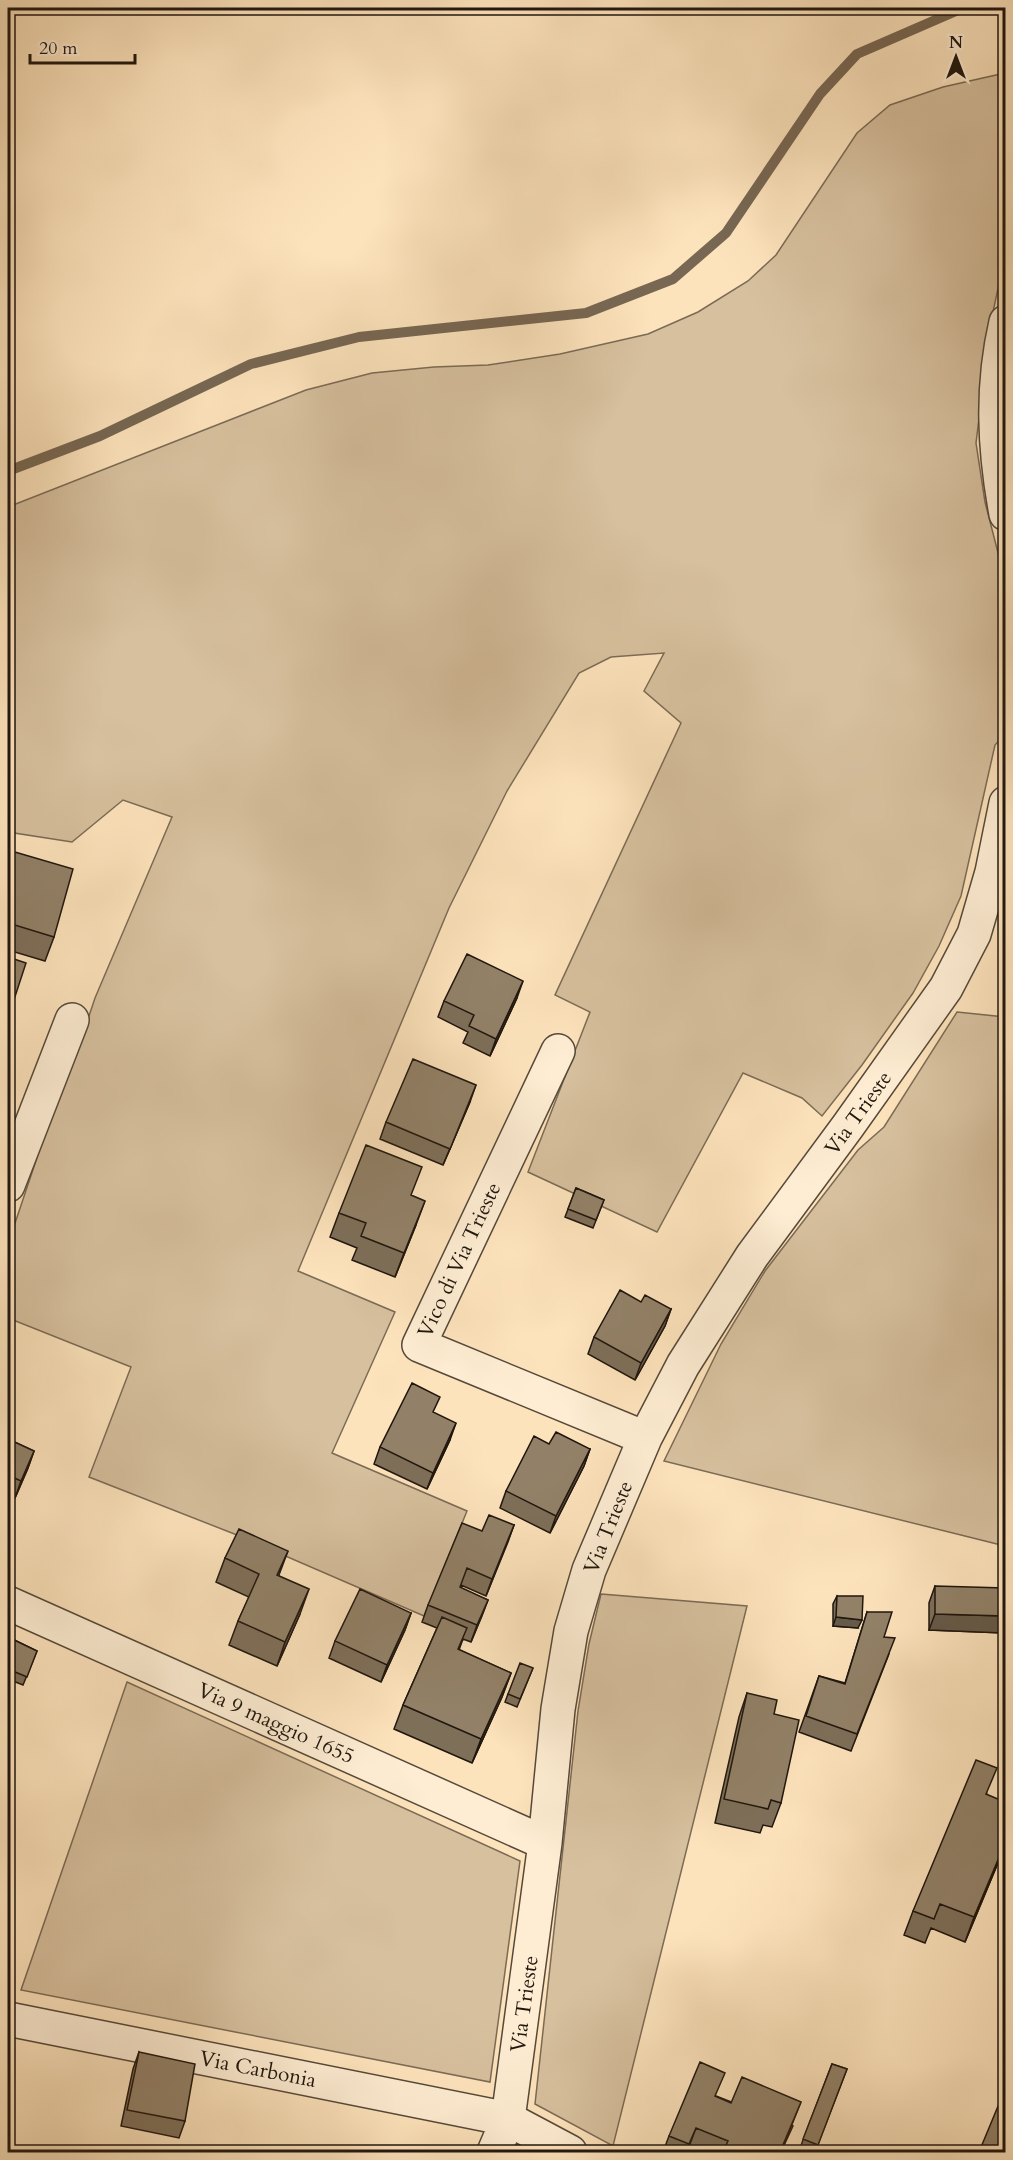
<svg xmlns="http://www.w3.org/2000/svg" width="1013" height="2160" font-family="Cardo,serif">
	<rect width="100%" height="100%" fill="#fde3bc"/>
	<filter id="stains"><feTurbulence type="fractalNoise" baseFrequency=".00333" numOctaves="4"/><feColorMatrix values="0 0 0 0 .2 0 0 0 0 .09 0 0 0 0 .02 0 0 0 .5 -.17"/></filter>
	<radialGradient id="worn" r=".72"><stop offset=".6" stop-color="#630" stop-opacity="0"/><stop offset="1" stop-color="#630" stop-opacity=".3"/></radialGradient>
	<path fill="#d7c09e" stroke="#7b6b56" stroke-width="1.5" d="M1005,73v183l-14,65 -15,122 9,59 20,78v154l-10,11 -34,151 -22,50 -26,47 -51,72 -40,51 -20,-18 -59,-25 -86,159 -129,-60 62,-160 -35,-17 126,-272 -37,-32 20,-38 -53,4 -32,16 -72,118 -58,117 -151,363 97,41 -63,141 135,58 -43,105 -187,-81 -148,-58 42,-110 -123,-49v-74l49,-146 21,-49 17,-51 77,-181 -49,-17 -51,42 -64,-10v-325l298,-117 66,-17 62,-6 54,-2 72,-11 88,-20 50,-22 50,-31 28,-26 81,-122 33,-28 53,-18z
		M957,1012l48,5v529l-341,-85 57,-117 44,-73 93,-121 26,-23z
		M601,1594l146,12 -134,540 -78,-42 43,-393 11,-67z
		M127,1682l393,179 -30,221 -469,-92z"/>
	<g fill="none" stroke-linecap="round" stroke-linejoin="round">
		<path stroke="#776753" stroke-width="10" d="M8,471l92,-35 151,-72 108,-27 227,-24 87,-34 53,-46 94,-139 37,-40 106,-46"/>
		<g stroke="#56493a" stroke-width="36">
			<path id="minor" d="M1006,322c-15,65 -12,127 0,192
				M558,1051l-139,294 226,93
				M8,1185l64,-165
				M8,1603l537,240
				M8,2019l500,100 62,33
				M494,2152l14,-33 37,-276 13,-134 13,-78 18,-61 56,-132 38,-73 69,-109 96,-130 98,-138 28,-54 18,-62 14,-69"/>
		</g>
		<use href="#minor" stroke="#feedd3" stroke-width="33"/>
	</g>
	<path fill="#7e6f59" stroke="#1f160e" stroke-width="1.5" d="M8,850l46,87 -9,24 -37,-11z
		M517,998l-27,58 -27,-13 5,-11 -30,-15 6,-16z
		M470,1102l-27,63 -63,-26 6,-17z
		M576,1188l28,12 -11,28 -28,-11z
		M412,1196l4,29 -21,52 -43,-17 5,-12 -27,-11 9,-24z
		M671,1309l-6,17 -30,54 -47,-26 6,-17z
		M8,1439l26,12 -6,17 -13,30 -7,-4z
		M450,1440l-23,49 -53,-25 6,-17z
		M549,1444l41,5 -6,17 -34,67 -50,-25 6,-17z
		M514,1525l-28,71 -25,-11 -1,3 28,12 -17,42 -8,-3 -4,11 52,23 -9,24 -30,66 -78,-34 9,-24 34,-77 -15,-6 6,-17 54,-74z
		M225,1558l54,18 21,38 -23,52 -48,-21 9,-24 11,-24 -33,-15z
		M935,1586l68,47 -74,-3v-27z
		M837,1596l21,32 -25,-2v-22z
		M867,1612l17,25 5,17 -38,97 -52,-19 20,-56 26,7z
		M411,1613l-6,17 -24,52 -52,-24 6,-17z
		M8,1637l29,14 -14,34 -15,-6z
		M533,1668l-16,39 -12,-5 3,-8z
		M747,1693l27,21 7,89 -9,24 -9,-2 -3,8 -45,-10 24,-106z
		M987,1794l18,52 -40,96 -34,-14 -6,15 -21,-8 9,-24z
		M139,2052l46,69 -6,17 -58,-12 12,-57z
		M832,2064l15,5 -32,83h-2l-13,-4z
		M716,2096l77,30 -12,26h-118l6,-16z"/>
	<path fill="#665a49" stroke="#1f160e" stroke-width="1.5" d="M523,981l-6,17 -27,58 6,-17z
		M476,1085l-6,17 -27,63 7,-16z
		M425,1201l-9,24 -21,52 9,-24z
		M671,1309l-6,17 -30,54 6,-17z
		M456,1423l-6,17 -23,49 6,-16z
		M590,1449l-6,17 -34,67 6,-17z
		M34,1451l-6,17 -13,30 6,-17z
		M514,1525l-6,17 -22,54 6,-17z
		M288,1551l-9,24 -11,24 9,-24z
		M309,1589l-9,25 -23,52 8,-24z
		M488,1600l-6,16 -11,26 6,-17z
		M411,1613l-6,17 -24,52 6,-17z
		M935,1614l70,2v9l-2,8 -74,-3z
		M836,1617l26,3 -4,8 -25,-2z
		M511,1673l-9,24 -30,66 9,-24z
		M1005,1843v3l-40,96 9,-25z
		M801,2102l-20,50h-1z
		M696,2128l-9,24h-2l4,-8z"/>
	<path fill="#928168" stroke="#1f160e" stroke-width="1.5" d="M8,850l65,19 -19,68 -46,-14z
		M467,954l56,27 -27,58 -27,-13 5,-11 -30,-14z
		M8,957l18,6 -16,49 -2,-1z
		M413,1059l63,26 -26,64 -64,-27z
		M366,1145l56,22 -11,28 14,6 -21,52 -43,-17 5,-13 -27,-10z
		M576,1188l28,12 -8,20 -28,-11z
		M620,1290l21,12 4,-7 26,14 -30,54 -47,-26z
		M412,1383l28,14 -7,15 23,11 -23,50 -53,-26z
		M556,1432l34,17 -34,67 -50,-25 28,-55 15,8z
		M8,1439l26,12 -13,30 -13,-6z
		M489,1515l25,10 -22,54 -25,-11 -7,19 28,13 -11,25 -49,-20 34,-82 20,8z
		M239,1529l49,22 -11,24 32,14 -24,53 -47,-21 21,-47 -34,-16z
		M935,1586l70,2v28l-70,-2z
		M360,1589l51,24 -24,52 -52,-24z
		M837,1596h26l-1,24 -26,-3z
		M867,1612h25l-8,25 11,1 -38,96 -51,-18 13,-40 26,8z
		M442,1617l25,11 -9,21 53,24 -30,66 -78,-34z
		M8,1637l29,14 -10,26 -19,-8z
		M520,1663l13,5 -13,31 -12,-5z
		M747,1693l30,7 -3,14 25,6 -18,83 -10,-3 -3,9 -44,-10z
		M976,1760l21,8 -11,26 19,8v41l-31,74 -34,-13 -6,15 -21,-8z
		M139,2052l56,12 -10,57 -58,-11z
		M700,2062l25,11 -10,23 16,7 11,-26 59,25 -21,50h-20l-9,-3 -1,3h-27l5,-11 -32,-13 -7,16 -20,-8z
		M832,2064l15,5 -29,76 -15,-6z
		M1001,2099l4,2v51h-26z"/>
	<g text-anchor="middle" stroke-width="4.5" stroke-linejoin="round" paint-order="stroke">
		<g font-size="21" fill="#1f160e" stroke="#feedd3">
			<text transform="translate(858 1113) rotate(-54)" y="7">Via Trieste</text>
			<text transform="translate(459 1260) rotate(-65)" y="7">Vico di Via Trieste</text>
			<text transform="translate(608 1527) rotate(-68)" y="7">Via Trieste</text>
			<text transform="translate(276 1723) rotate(24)" y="7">Via 9 maggio 1655</text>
			<text transform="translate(524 2004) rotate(-82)" y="7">Via Trieste</text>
			<text transform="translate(258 2069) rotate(11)" y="7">Via Carbonia</text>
		</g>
	</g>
	<rect width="1013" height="2160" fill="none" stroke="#fde3bc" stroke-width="30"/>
	<rect x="9" y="9" width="995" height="2142" fill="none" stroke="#1f160e" stroke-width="3"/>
	<rect x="15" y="15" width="983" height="2130" fill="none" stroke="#1f160e" stroke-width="1.5"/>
	<g transform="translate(956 57)" stroke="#feedd3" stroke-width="4.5" paint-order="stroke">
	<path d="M0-4.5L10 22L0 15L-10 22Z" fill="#1f160e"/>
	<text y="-9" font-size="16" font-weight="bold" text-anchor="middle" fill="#1f160e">N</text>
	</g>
	<path d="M30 54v9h105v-9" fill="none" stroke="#1f160e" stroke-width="3"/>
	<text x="39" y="54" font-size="18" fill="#1f160e" stroke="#feedd3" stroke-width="4.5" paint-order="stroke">20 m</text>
	<rect width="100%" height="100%" filter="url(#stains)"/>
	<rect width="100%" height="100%" fill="url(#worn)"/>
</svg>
